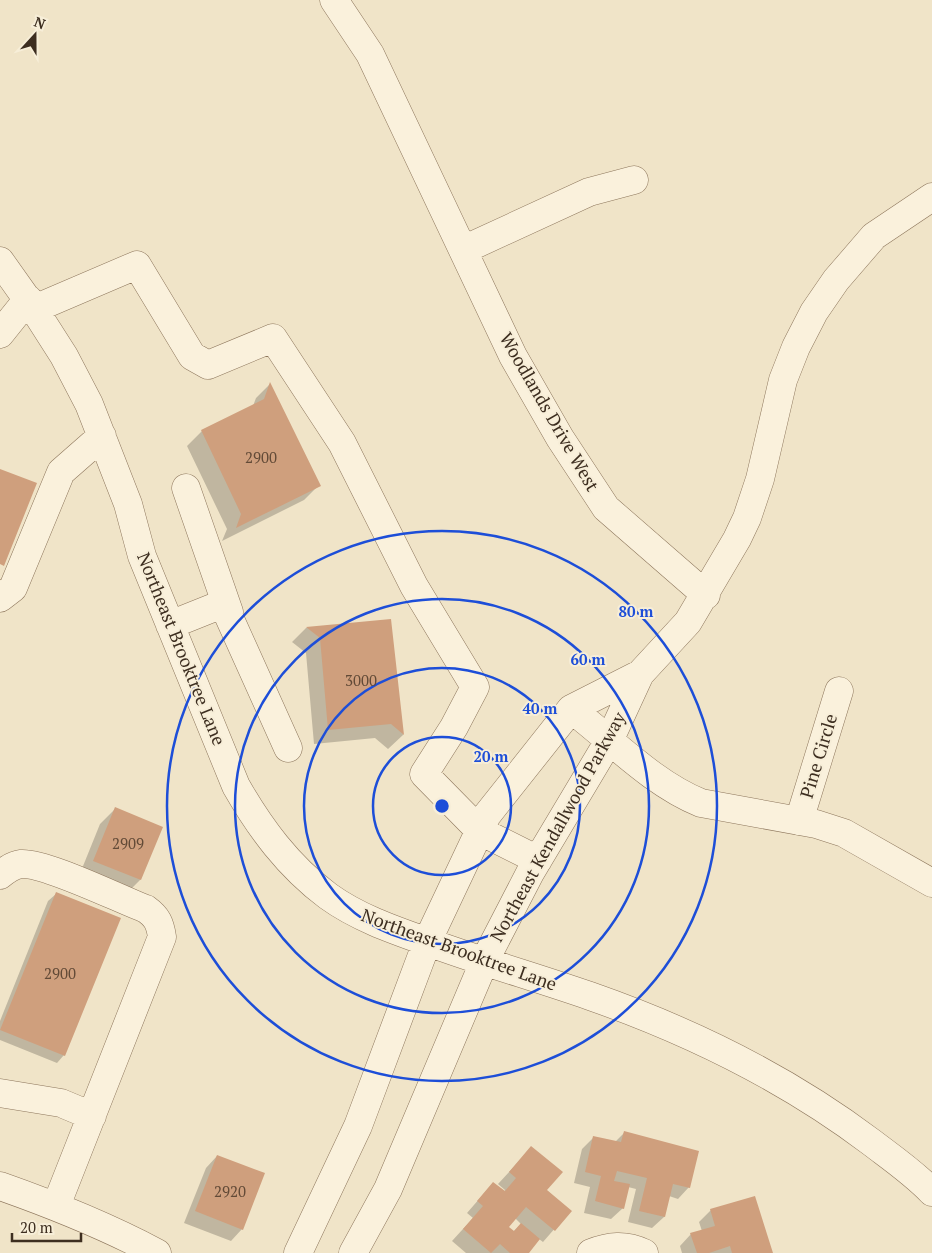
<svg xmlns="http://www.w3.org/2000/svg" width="932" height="1253" font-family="'PT Serif',serif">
	<rect width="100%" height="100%" fill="#f0e4c8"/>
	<path fill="#0003" fill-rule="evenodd" d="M270,384l49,101 -15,15 -82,41 5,-12 -40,-83 15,-15 51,-25 3,-8z
		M390,620l13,115 -15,14 -13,-11 -61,6 -8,-91 -14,-11 14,-14z
		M115,809l46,18 -21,53 -15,15 -46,-19 21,-52z
		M56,894l8,161 -7,8 -57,-23v-19l48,-120z
		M624,1133l65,54 -11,12 -9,-3 -5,21 -12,11 -24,-6 8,-33 -8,-2 -5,21 -12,11 -27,-6 6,-26 -16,-4 8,-34 12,-12 21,5z
		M531,1148l15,42 24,21 -27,31 -4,-3 -12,14h-61l-14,-12 21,-23 -6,-5 26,-30 11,9 1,-2 -7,-6zM515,1218l6,6 -8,8 -6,-5z
		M217,1156l25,73 -11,12 -47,-18 22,-55z
		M711,1210l60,43h-89l-2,-7 11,-12 11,-3 -3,-9z"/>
	<path fill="#cf9f7d" d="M270,382l51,104 -85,42 5,-14 -40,-84 63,-31z
		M0,469l37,14 -33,83 -4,-2z
		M391,619l13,116 -13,-11 -63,6 -8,-92 -14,-11z
		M115,807l48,20 -22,53 -48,-19z
		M56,892l65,26 -56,138 -65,-26z
		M624,1131l75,20 -9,37 -17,-4 -8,33 -26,-6 8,-33 -30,-7 -3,10 16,3 -6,25 -29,-8 6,-25 -16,-4 8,-36 28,6z
		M531,1146l32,26 -16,18 25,21 -17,20 -29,-24 -17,20 5,4 7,-8 19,16 -11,14h-19l-10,-9 -9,9 -28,-24 20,-23 -6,-5 16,-19 12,9 11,-13 -7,-6z
		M217,1155l48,18 -22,57 -48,-19z
		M755,1196l18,57h-41l-2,-7 -21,7h-12l-7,-20 25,-7 -5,-17z"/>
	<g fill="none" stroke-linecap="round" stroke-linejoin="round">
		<g stroke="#8d765c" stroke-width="29">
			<path id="minor" d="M334,0l36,54 143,302 47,82 46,70 100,87
				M463,250l126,-58 45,-12
				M0,261l34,48 30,47 25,48 39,100 14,52 94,230c24,42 52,80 92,110 29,21 63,33 97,45 54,20 110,36 165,55 100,35 196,82 281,146 21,16 43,31 61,50
				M34,309l103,-44 55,91 16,9 65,-27 69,105 72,143 61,101 -21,40 -30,47 56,57 58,29
				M0,334l28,-35
				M186,488l43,124
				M0,598l13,-10 48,-116 41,-36
				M170,625l45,-18 10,1 63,140
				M571,709c42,32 81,74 130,94l115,21 28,9 88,50
				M799,821l40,-130
				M0,875c6,-5 13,-10 21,-11 24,-2 98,35 125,45 11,8 14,14 16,28l-106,269
				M0,1093l61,10 31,13
				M0,1186c54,19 106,40 157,67
				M298,1253l60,-127 69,-184 60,-127 84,-106 69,-35
				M353,1253l35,-64 96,-227 46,-89 80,-134 30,-65 48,-52 49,-83 10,-21 13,-39 23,-99 13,-33 18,-35 22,-32 38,-44 58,-39
				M591,1253c18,-7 34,-9 53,0"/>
		</g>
		<use href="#minor" stroke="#faf1dc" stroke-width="28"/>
	</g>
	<g fill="none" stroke="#1d4ed8" stroke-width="2.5">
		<circle cx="442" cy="806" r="69"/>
		<circle cx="442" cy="806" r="138"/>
		<circle cx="442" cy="806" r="207"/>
		<circle cx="442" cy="806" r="275"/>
	</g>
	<g text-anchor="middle" stroke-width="4" stroke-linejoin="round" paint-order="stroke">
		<g font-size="15" fill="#624a37">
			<text x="261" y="463">2900</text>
			<text x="361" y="686">3000</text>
			<text x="128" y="849">2909</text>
			<text x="60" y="979">2900</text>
			<text x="230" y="1197">2920</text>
		</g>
		<g font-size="18" fill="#3d2e20" stroke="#f7eed8">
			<text transform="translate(549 412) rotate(60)" y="6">Woodlands Drive West</text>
			<text transform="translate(181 649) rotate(68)" y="6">Northeast Brooktree Lane</text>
			<text transform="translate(819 756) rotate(-73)" y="6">Pine Circle</text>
			<text transform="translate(558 827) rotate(-61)" y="6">Northeast Kendallwood Parkway</text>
			<text transform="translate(459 950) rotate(20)" y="6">Northeast Brooktree Lane</text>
		</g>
	</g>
	<circle cx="442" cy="806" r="8" fill="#1d4ed8" stroke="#f7eed8" stroke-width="2.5"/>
	<g font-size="15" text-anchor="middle" font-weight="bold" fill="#1d4ed8" stroke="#f7eed8" stroke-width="4" stroke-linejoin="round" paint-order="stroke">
		<text x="636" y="617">80 m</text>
		<text x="588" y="665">60 m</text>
		<text x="540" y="714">40 m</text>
		<text x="491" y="762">20 m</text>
	</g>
	<g transform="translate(35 35) rotate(21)" stroke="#f7eed8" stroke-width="4" paint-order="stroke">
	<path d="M0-4L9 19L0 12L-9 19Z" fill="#3d2e20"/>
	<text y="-8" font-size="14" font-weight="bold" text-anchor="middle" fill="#3d2e20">N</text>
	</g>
	<path d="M12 1233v8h69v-8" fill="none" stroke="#3d2e20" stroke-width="2.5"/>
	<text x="20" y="1233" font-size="15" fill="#3d2e20" stroke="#f7eed8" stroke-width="4" paint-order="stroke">20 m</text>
</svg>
